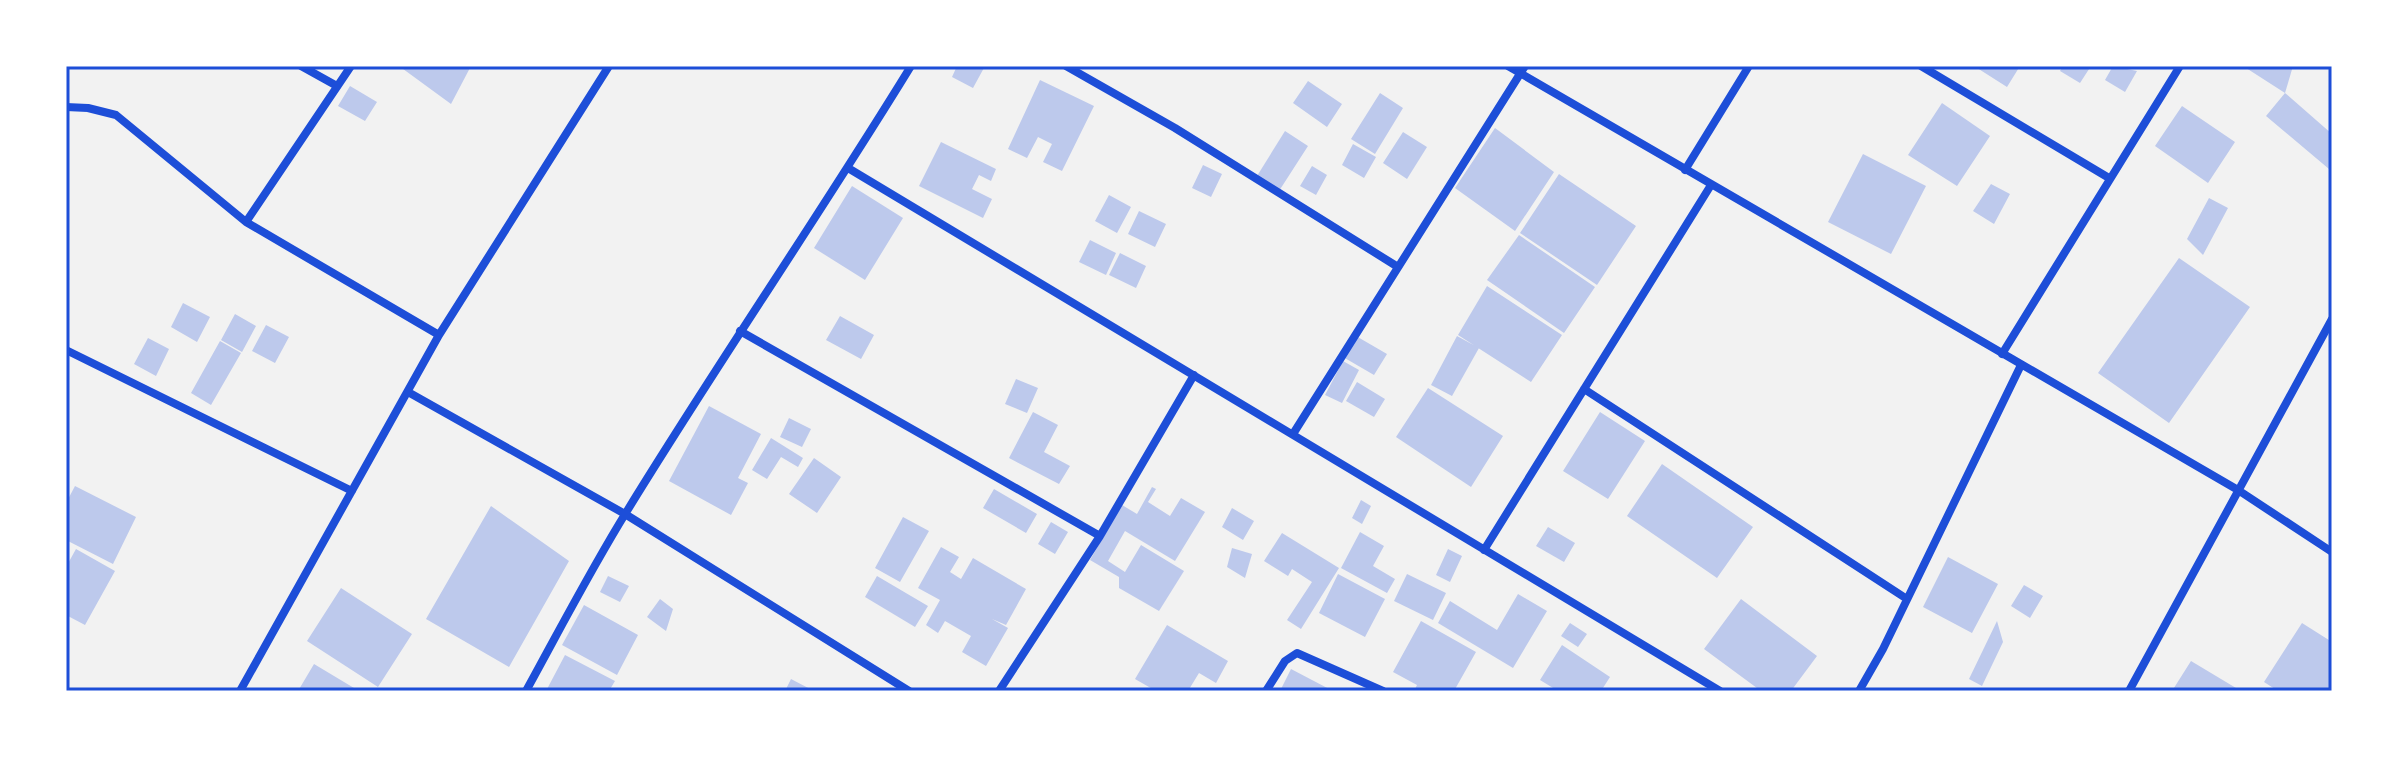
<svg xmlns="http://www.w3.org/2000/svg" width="2398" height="757" font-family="Lato,sans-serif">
	<rect width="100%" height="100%" fill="#f2f2f2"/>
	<path fill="#bdc9ec" d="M399,66h72l-20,38z
		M957,66h28l-12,22 -21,-11z
		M1974,66h46l-13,21z
		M2063,66h28l-11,17 -20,-12z
		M2113,66l24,5 -12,21 -20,-12z
		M2243,66h50l-8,27z
		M1040,80l54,26 -32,65 -19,-9 9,-18 -14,-7 -11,21 -19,-9z
		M1308,81l34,23 -15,23 -34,-24z
		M350,86l27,16 -12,19 -27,-15z
		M1380,93l23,15 -28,46 -24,-15z
		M2285,93l47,41v31l-3,4 -63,-53z
		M1942,103l48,33 -33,50 -49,-31z
		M2182,106l53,36 -27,41 -53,-37z
		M1495,128l59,44 -39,59 -60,-43z
		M1285,131l23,15 -29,45 -22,-15z
		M1403,132l24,15 -20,32 -24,-16z
		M941,142l55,27 -5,12 -12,-6 -7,14 20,10 -9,19 -64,-32z
		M1353,144l23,13 -12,21 -22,-13z
		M1863,154l63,32 -35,68 -63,-32z
		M1203,165l19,9 -11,23 -19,-9z
		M1312,166l15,9 -11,20 -16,-9z
		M1559,174l77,52 -39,59 -77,-52z
		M1991,184l19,10 -16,30 -21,-13z
		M852,186l51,32 -38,62 -51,-32z
		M1109,195l22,12 -14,26 -22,-12z
		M2209,198l19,10 -25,47 -16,-16z
		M1139,211l27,13 -11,23 -27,-13z
		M1519,235l76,52 -31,46 -77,-53z
		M1090,240l26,13 -10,22 -27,-13z
		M1120,253l26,13 -10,22 -27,-13z
		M2179,258l71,49 -81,116 -71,-50z
		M1487,286l75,49 -31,47 -73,-47z
		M183,303l27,14 -13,25 -26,-15z
		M235,314l21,12 -14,26 -21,-12z
		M840,316l34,19 -13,24 -35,-19z
		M266,325l23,12 -14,26 -23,-12z
		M1356,336l31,18 -13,21 -31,-18z
		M1457,336l22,12 -27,48 -21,-11z
		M148,338l21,11 -13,27 -22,-12z
		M220,341l21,12 -30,52 -20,-12z
		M1343,361l16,9 -17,33 -17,-8z
		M1016,379l22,9 -11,25 -22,-9z
		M1357,382l28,17 -11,18 -28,-16z
		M1428,388l75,48 -32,51 -75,-50z
		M709,406l52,28 -23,44 10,5 -17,32 -62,-34z
		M1033,412l25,13 -14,27 26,14 -11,18 -50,-26z
		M1600,412l45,29 -37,58 -45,-28z
		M789,418l22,11 -9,18 -22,-10z
		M771,438l32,20 -5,9 -17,-10 -14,22 -15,-9z
		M814,458l27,19 -24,36 -28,-19z
		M1662,464l91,63 -36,51 -90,-62z
		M75,486l61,31 -23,47 -47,-24v-37z
		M1152,487l4,2 -8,13 22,14 11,-18 24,14 -30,49 -50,-30 -17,30 17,11 16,-27 43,26 -25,40 -40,-23v-11l-29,-17 32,-55 15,9z
		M994,489l43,25 -11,19 -43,-25z
		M1361,500l10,6 -9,18 -10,-6z
		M491,506l78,55 -60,106 -83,-48z
		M1232,508l22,13 -11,19 -21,-13z
		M903,517l26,14 -29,51 -25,-14z
		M1051,522l17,10 -13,22 -17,-10z
		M1548,527l27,16 -11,19 -28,-16z
		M1360,532l24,14 -11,20 22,13 -8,14 -46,-25z
		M1282,533l57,35 -38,61 -14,-9 25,-38 -20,-13 -4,7 -24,-15z
		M941,547l18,10 -9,15 11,7 12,-21 53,31 -20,36 -14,-6 16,9 -22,38 -24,-14 9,-16 -26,-15 -7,12 -12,-8 14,-25 -22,-12z
		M1232,548l20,6 -7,24 -18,-11z
		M76,549l39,22 -30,54 -19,-10v-48z
		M1448,549l14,7 -12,26 -14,-7z
		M1948,557l50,27 -26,49 -49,-26z
		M1338,574l47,25 -20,38 -46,-24z
		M1407,574l39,19 -13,27 -39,-19z
		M608,576l21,10 -9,16 -20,-10z
		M877,576l51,30 -13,21 -50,-30z
		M2024,585l19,11 -13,22 -19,-12z
		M341,588l71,46 -34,53 -71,-46z
		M1518,594l29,17 -34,57 -75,-45 12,-22 47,29z
		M660,599l13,10 -7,22 -19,-14z
		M1741,599l76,57 -26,35h-30l-57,-42z
		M584,605l54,30 -21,40 -55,-30z
		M1421,621l55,31 -22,39h-40l3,-6 -24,-13z
		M1997,621l6,21 -21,44 -13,-7z
		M1570,623l17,11 -9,13 -17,-11z
		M2302,623l30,19 -2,49h-52l-14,-9z
		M1167,625l61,36 -12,22 -17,-10 -11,18h-32l-21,-12z
		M1562,645l48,32 -9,14h-43l-18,-11z
		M565,655l50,26 -6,10h-63z
		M2191,661l50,30h-69z
		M314,664l45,27h-61z
		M1291,669l42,22h-53z
		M791,679l23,12h-29z"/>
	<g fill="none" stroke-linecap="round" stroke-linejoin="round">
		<path stroke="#1d4ed8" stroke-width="8" d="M301,66l36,20
			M1066,66l109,62 223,139
			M1508,66l730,424 94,62
			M1921,66l188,112
			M66,107l22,1 28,7 130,107 193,113
			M848,168l872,523
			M1685,170l64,-104
			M246,222l105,-156
			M740,331l360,205 94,-161
			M66,350l286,141
			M2002,354l178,-288
			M1584,389l323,210
			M408,392l217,122 284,177
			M1293,434l232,-368
			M1484,550l227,-365
			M240,691l199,-356 170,-269
			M526,691c33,-60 65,-122 101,-180 92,-150 192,-295 284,-445
			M999,691l101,-155
			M1266,691l19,-30 12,-8 86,38
			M1859,691l24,-42 138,-284
			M2129,691l203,-372"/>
	</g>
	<rect width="2398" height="757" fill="none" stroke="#ffffff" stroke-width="136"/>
	<rect x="68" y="68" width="2262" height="621" fill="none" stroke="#1d4ed8" stroke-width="3"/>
</svg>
